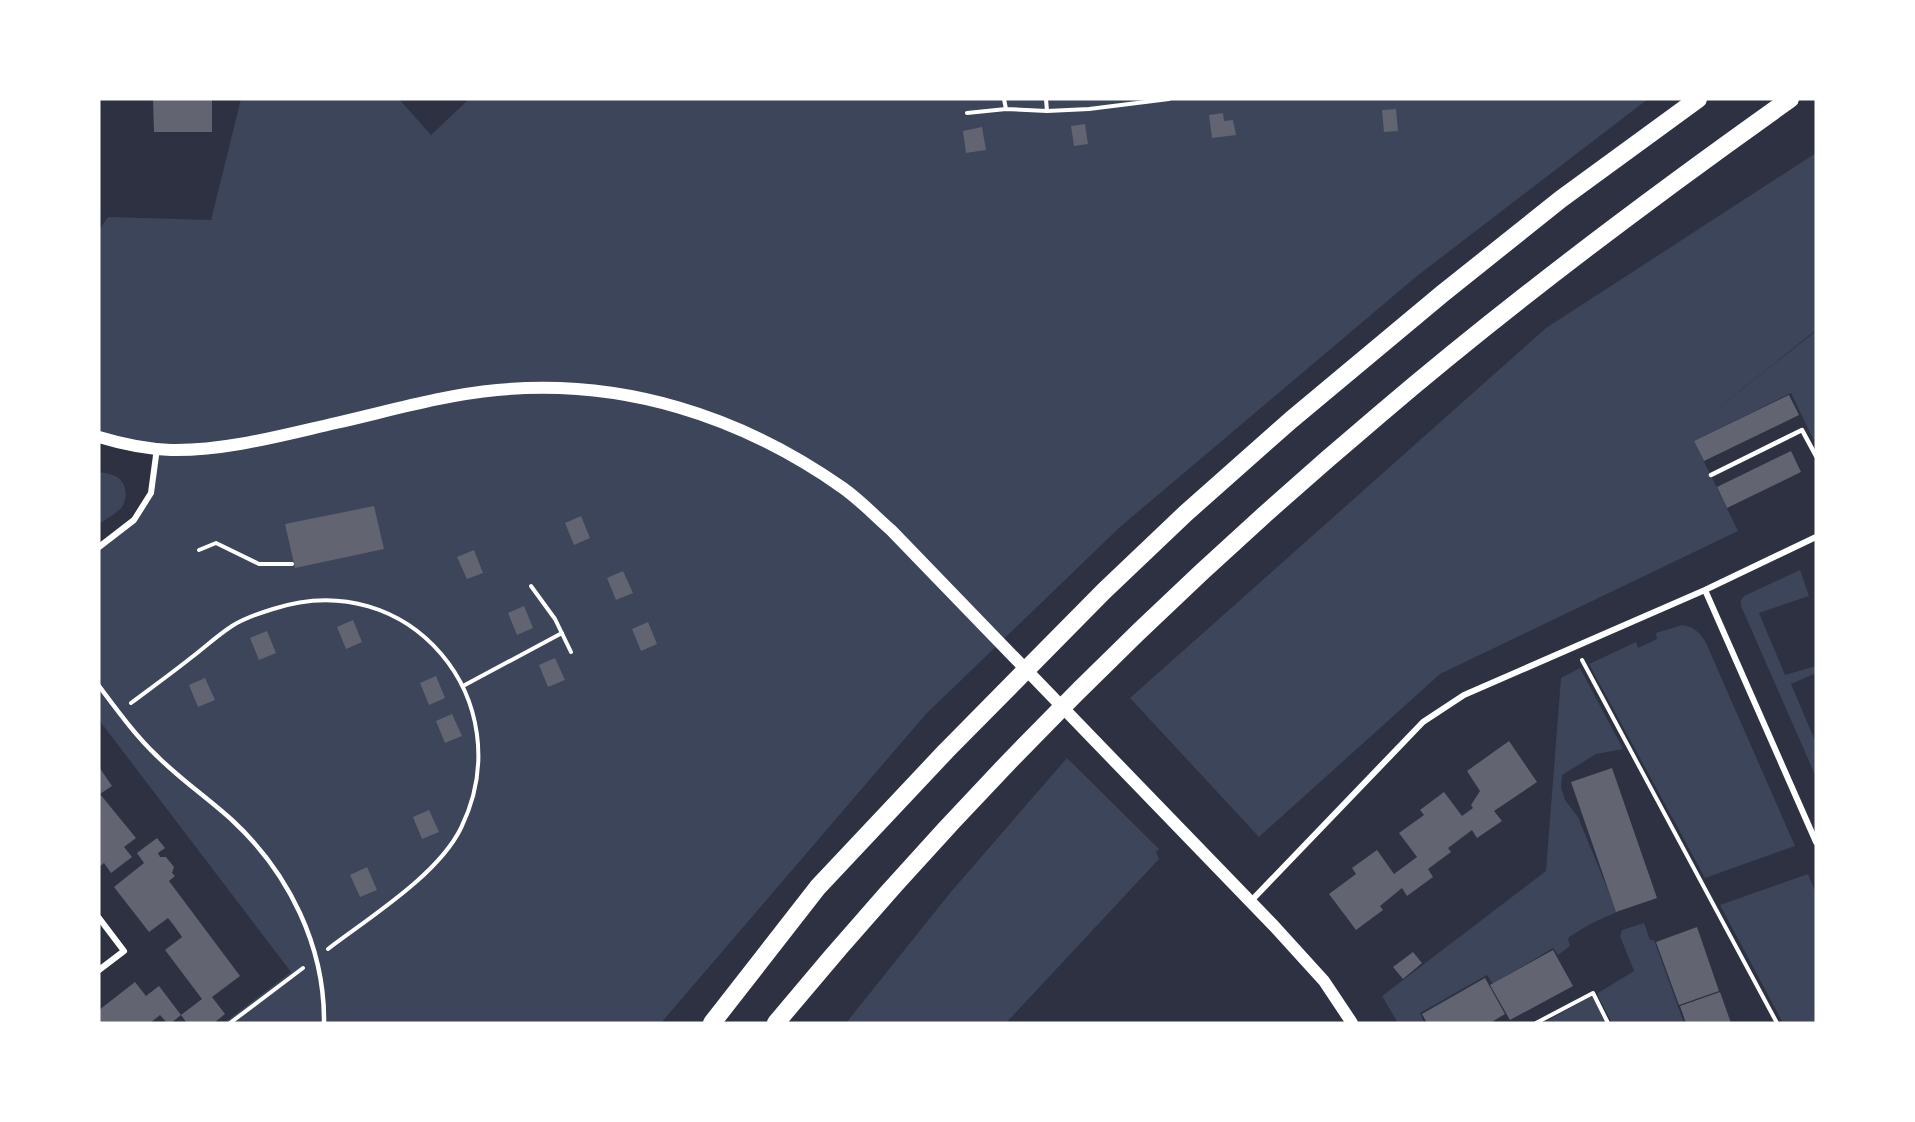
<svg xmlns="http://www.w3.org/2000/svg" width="1915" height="1122" font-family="'DejaVu Sans',sans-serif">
	<rect width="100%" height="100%" fill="#2d3142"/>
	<path fill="#3c4559" d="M241,99h158l32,36 38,-36h1179l-231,177 -297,251 -194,187 -265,309h-437l67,-51 -192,-252v-173l35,-27 17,-27 9,-42 -61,-14v-207l9,-13 103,3z
		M1816,153v177l-127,101 127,-100v114l-25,-52 -97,48 44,90 -298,143 -181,163 -129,-139 416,-370z
		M99,472c6,1 13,2 18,5 10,6 11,21 5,30 -6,7 -16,12 -23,17z
		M1800,570l9,26 -50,17 26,62 31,-9v7l-25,11 25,59v34l-75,-171v-6l3,-4z
		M1682,625c12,2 18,7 24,18l89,203 -90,32 -116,-214 47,-22 2,6 19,-9 -1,-6z
		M1580,668l43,81 -27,5 -34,21 -1,12 4,13 13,17 39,95 -25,11 -23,14 -1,2 2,7 -12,9 -5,-7 -60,36 -6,-9 -67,38 4,10h-26l-16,-27 164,-125 15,-193z
		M1067,758l92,91 -3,3 3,7 -153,164h-160l104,-130z
		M1808,874l8,19v130h-33l-63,-118z
		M1644,923l6,17h4l30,83h-72l-14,-27v-3l36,-22 -14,-35 2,-6z
		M1592,996l15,27h-64z"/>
	<path fill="#626471" d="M153,99h59v33h-58z
		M1396,109l2,22 -14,1 -2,-22z
		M1223,113l1,8 9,-1 3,15 -24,3 -3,-23z
		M1085,124l3,20 -14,2 -3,-20z
		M982,127l4,23 -20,3 -3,-22z
		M1789,395l10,20 -95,46 -10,-20z
		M1791,451l10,21 -74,36 -10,-21z
		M374,506l10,43 -89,19 -10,-44z
		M581,516l9,22 -16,7 -9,-22z
		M474,550l9,23 -16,6 -10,-22z
		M623,571l10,22 -17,7 -9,-22z
		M524,606l9,22 -16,7 -9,-22z
		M353,620l9,22 -16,7 -9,-22z
		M648,622l9,22 -16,7 -9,-22z
		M267,631l9,22 -17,7 -9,-22z
		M555,658l10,22 -17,7 -9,-22z
		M436,676l9,22 -16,7 -9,-22z
		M205,678l10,22 -17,7 -9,-22z
		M452,714l10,22 -17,7 -9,-22z
		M1509,741l28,41 -43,29 8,10 -25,17 -5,-8 -24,18 3,4 -23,17 5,8 -26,19 -5,-8 -22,18 3,4 -27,20 -27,-36 27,-20 -4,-6 25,-18 17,24 23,-17 -18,-24 25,-18 -4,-5 24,-18 18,24 11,-8 -2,-3 9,-14 -13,-20z
		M99,767l13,19 -12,8 36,44 -12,9 8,10 -21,16 -7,-10 -5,4z
		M1612,768l45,130 -41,14 -45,-130z
		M429,810l10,22 -17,7 -9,-22z
		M157,838l8,10 -7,5 2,4h6l8,10 -2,6 3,3 -6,5 71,95 -28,21 13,17 -11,9h-27l-6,-8 21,-16 -37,-49 17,-13 -7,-10 -7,-9 -19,14 -35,-45 30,-24 -7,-10z
		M367,867l10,23 -17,7 -10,-22z
		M1697,927l22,64 -40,14 -23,-63z
		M1553,950l20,36 -63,34 -20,-35z
		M1413,952l9,11 -19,16 -10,-12z
		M1485,978l20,36 -15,9h-63l-5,-9z
		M135,982l11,14 13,-10 22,29 -10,8h-4l-7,-8 -10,8h-51v-13z
		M1720,992l11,31h-45l-6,-17z"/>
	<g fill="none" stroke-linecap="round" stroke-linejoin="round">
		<path stroke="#fff" stroke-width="4" d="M1004,99l2,10
			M1046,99l1,12
			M967,113l39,-4 41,2 42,-2 80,-10
			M199,550l17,-7 43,21h33
			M531,586l24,33 16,33
			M1582,660l195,363
			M463,686l99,-53
			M131,703c20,-15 41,-30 61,-46 13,-10 26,-22 40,-31 11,-7 28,-13 41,-17 136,-45 250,92 188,219 -23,47 -91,89 -133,121
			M230,1023l73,-55
			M1536,1023l57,-30 15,30"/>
		<path stroke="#fff" stroke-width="4.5" d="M1711,475l91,-45 14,26
			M99,686c18,24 36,49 58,70 24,24 52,43 76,65 56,52 92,126 91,202"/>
		<path stroke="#fff" stroke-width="6" d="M99,547l35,-27 17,-27 6,-45
			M1705,590l111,252
			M1251,901l172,-179 41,-27 241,-105 111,-53
			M99,918l25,33 -25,19"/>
		<path stroke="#fff" stroke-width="12" d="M99,437c23,7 48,12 72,13 55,1 112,-15 165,-27 53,-12 107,-28 161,-33 125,-12 244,26 346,98 17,12 32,28 48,42l383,396 50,55 28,42"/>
		<path stroke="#fff" stroke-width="18" d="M712,1023l106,-136 128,-136 158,-160 82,-78 105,-93 151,-126 119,-95 137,-100
			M776,1023c182,-220 385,-424 603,-608 131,-112 270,-216 411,-316"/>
	</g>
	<rect width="1915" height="1122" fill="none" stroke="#ffffff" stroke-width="201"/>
</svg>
